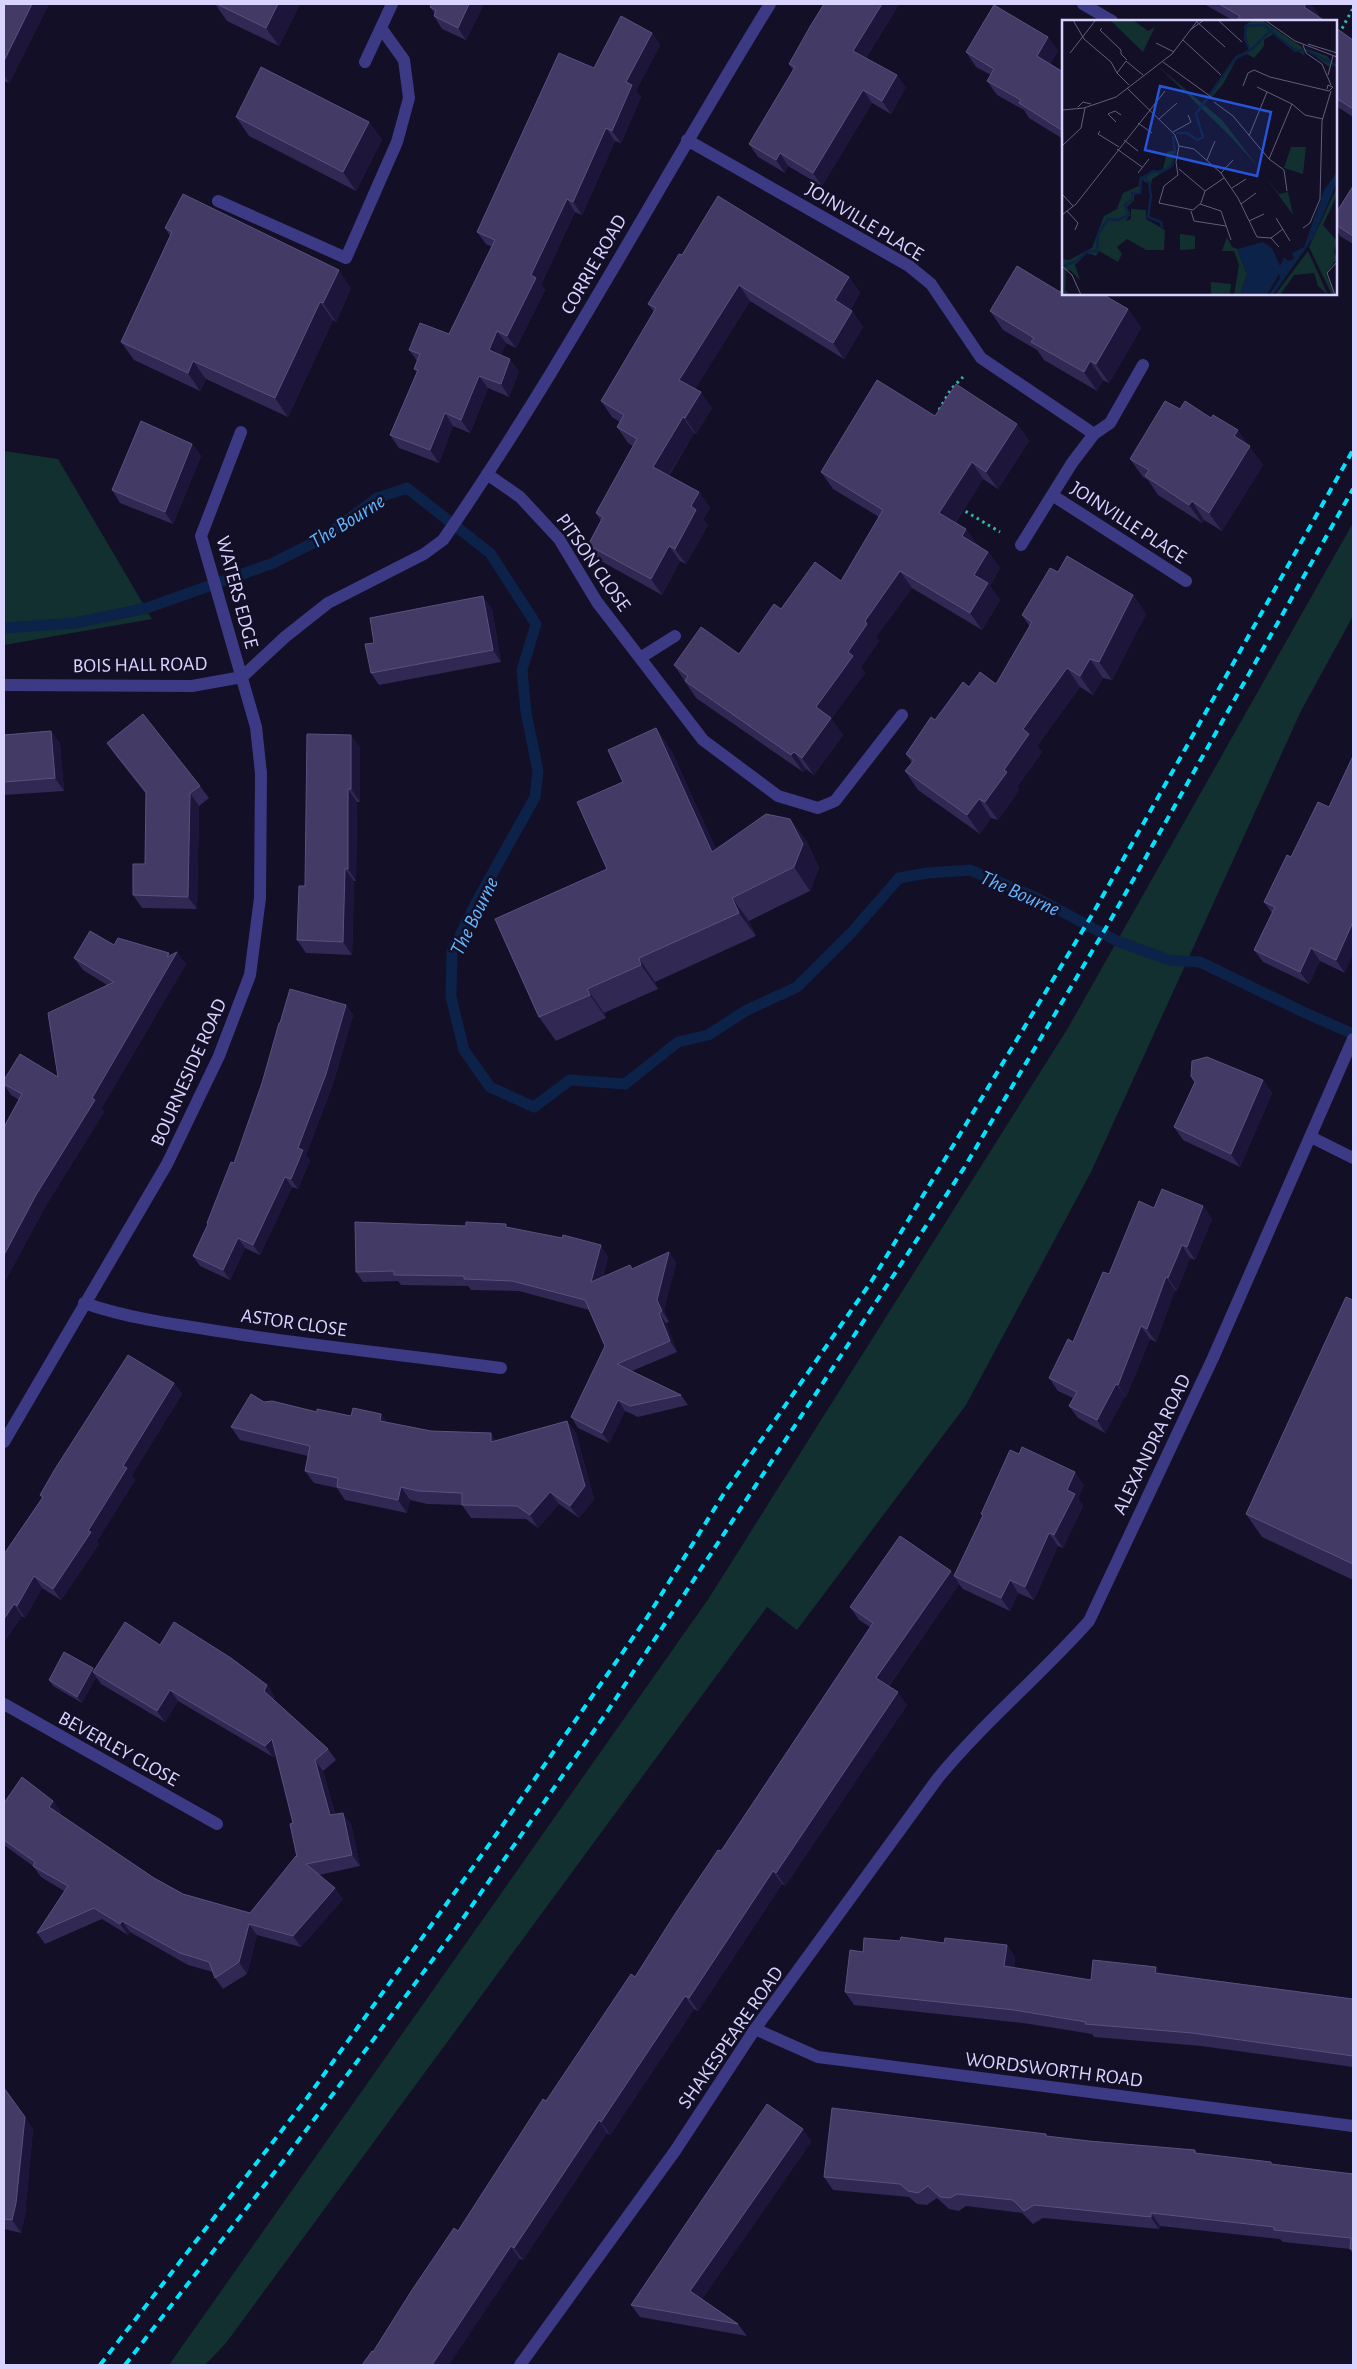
<svg xmlns="http://www.w3.org/2000/svg" width="1357" height="2369" font-family="'Alegreya Sans',sans-serif">
	<rect width="100%" height="100%" fill="#130f26"/>
	<path fill="#12302f" d="M4,451l54,8 94,160 -148,26z
		M1353,523v93l-52,95 -210,461 -125,233 -169,225 -30,-23 -541,736 -21,22h-36l540,-767 359,-570z"/>
	<g fill="none" stroke-linecap="round" stroke-linejoin="round">
		<path stroke="#0c2248" stroke-width="11" d="M4,628l71,-5 72,-15 126,-45 50,-25 54,-40 30,-10 83,65 46,71 -14,46 4,42 12,59 -3,26 -59,106 -24,49 -1,45 13,53 26,37 44,20 36,-27 55,4 53,-42 30,-7 39,-25 50,-23 55,-55 47,-54 28,-5 43,-3 65,27 82,44 52,19 31,2 101,49 52,23"/>
		<path stroke="#2fb8b0" stroke-width="3" stroke-dasharray="2.5 4" stroke-linecap="butt" d="M1336,40l17,-32
			M939,410l12,-21 12,-12
			M960,508l40,24"/>
		<path stroke="#3d3a85" stroke-width="12" d="M1083,4l29,17
			M365,62l27,-58
			M687,140l222,126 22,18 50,74 113,76
			M218,201l128,57 51,-116 12,-44 -5,-38 -23,-32
			M487,474l33,23 39,42 38,63 106,138 75,56 40,12 17,-7 67,-86
			M1052,495l134,86
			M1021,545l51,-82 22,-29 16,-11 33,-58
			M640,658l35,-22
			M4,685l188,1 50,-9 43,-40 43,-34 96,-49 19,-14c119,-172 217,-358 327,-536
			M1311,1137l42,21
			M84,1303c49,17 102,23 153,31 88,13 176,22 264,34
			M4,1442l163,-278 52,-108 31,-81 10,-77 1,-125 -5,-46 -55,-191 40,-104
			M4,1704l213,120
			M755,2029l63,28 535,69
			M520,2365l155,-214 80,-122 183,-251c46,-56 103,-103 151,-157l124,-263 140,-319"/>
		<path stroke="#00e5ff" stroke-width="4" stroke-dasharray="8 6" stroke-linecap="butt" d="M100,2365l207,-267 184,-256 157,-226 75,-121 148,-213 221,-367 261,-465
			M125,2365l159,-205 173,-233 150,-215 357,-544 146,-247 243,-432"/>
	</g>
	<path fill="#312854" d="M4,4h45l-40,79 -5,-2z
		M215,4h85l-21,42 -52,-25z
		M484,4l-18,36 -24,-11 -8,-13 1,-2 -5,-7z
		M824,4h75l-33,54 40,29 -15,27 -19,-11 -50,83 -34,-20 -3,7 -27,-16 -9,-13 44,-74 -4,-6z
		M1204,4h107l8,11 -1,1 7,5h-91z
		M1336,28l17,12v77l-17,-11z
		M652,33l8,12 -24,46 5,6 -20,46 -6,-2 -33,74 -7,-3 -34,73 4,5 -29,58 -10,-5 -5,12 18,16 -10,26 -21,-9 -18,45 -17,-7 -14,37 -40,-15 -9,-13 27,-63 -3,-3 3,-8 -8,-11 40,-16 43,-87 -6,-3 -9,-12 117,-164z
		M1048,37l10,14 -8,13 13,8v67l-34,-21 -5,-8 -27,-15 -10,-14 4,-6 -15,-8 -10,-15z
		M236,117l133,5 13,18 -26,51 -107,-55z
		M1353,186v58l-13,-8 -4,-7v-16z
		M165,228l186,60 -15,34 -3,-2 -45,97 -82,-38 -6,12 -66,-31 -13,-18 49,-106z
		M682,255l167,22 11,16 -10,17 2,1 11,16 -19,32 -94,-58 -55,88 17,19 -16,26 -2,-1 -25,43 30,16 11,16 -7,11 5,6 -22,39 -6,-3 -18,34 -63,-35 -11,-15 13,-24 -5,-8 37,-67 -5,-3 -11,-16 3,-5 -8,-5 -11,-16 53,-89 -6,-8z
		M1060,292l68,17 13,19 -32,55 -6,-3 -6,11 -53,-31 -7,-10 -34,-20 -13,-19z
		M1180,409l68,36 15,20 -41,66 -18,-11 -2,3 -44,-28 -10,-15 -5,-3 -13,-18z
		M935,416l82,8 12,17 -31,48 -15,-10 -27,43 22,23 10,7 12,16 -10,18 10,14 -18,30 -70,-42 -36,49 3,4 -18,26 4,6 -34,46 12,16 -29,40 -8,-6 -3,3 -107,-74 -22,-33 65,-11 42,-45 60,-28 38,-64 -46,-28 -12,-17z
		M192,444l9,12 -28,68 -53,-21 -8,-13z
		M1058,572l75,23 13,19 -34,66 -9,-2 -10,17 -13,-8 -43,59 5,6 -25,35 2,3 -21,30 -7,-2 -11,16 -62,-44 -13,-19 7,-8 -6,-9 63,-67 27,-3 34,-57 -8,-12z
		M492,609l9,53 -122,23 -8,-12 3,-30z
		M656,728l16,24 44,97 74,-30 17,23 12,26 -9,23 -61,30 7,15 -101,46 3,7 -54,24 2,5 -50,23 -17,-24 68,-148 16,-87z
		M51,731l9,13 4,47 -60,4v-60z
		M107,743l93,43 9,12 -10,8 -2,103 -55,-1 -9,-13 12,-31 1,-70 -30,-38z
		M360,747v55h-3l-1,79h-2l-2,74 -46,-2 -9,-13 8,-54z
		M1287,855l58,118 -25,-12 -11,23 -46,-22 -9,-12 18,-37 -8,-11z
		M114,945l57,10 15,9 -85,145 3,3 -59,95 -41,76v-156l15,-27 -8,-5 -7,-10v-5l54,-3 49,-92 -24,-15 -9,-12z
		M346,1005l7,10 -20,69 -27,71 4,5 -12,29 -6,-2 -32,68 -15,-7 -15,32 -30,-14 -7,-10 15,-31 -1,-2 27,-60 28,-80 18,-60z
		M1263,1080l9,13 -32,74 -57,-27 -9,-13 21,-45z
		M1203,1206l9,13 -17,41 -5,-2 -13,33 -2,-1 -19,52 -6,-3 -24,58 -1,-1 -20,37 -27,-15 -9,-12 4,-8 -15,-7 -9,-13 24,-36 36,-68 45,-66z
		M508,1227l100,29 -5,21 27,-12 2,4 37,-17 7,11 -12,47 5,12 -3,1 11,29 -45,19 49,24 7,10 -50,12 -13,-6 -16,32 -31,-15 -7,-11 34,-71 -16,-36 -70,-19 -48,-1 -3,-4 -67,-1 -3,-4 -35,1 -7,-10z
		M1353,1300v280l-91,-43 -16,-23z
		M174,1383l8,11 -50,81 3,5 -38,61 2,3 -38,56 -19,-12 -17,30 -3,-2 -18,26v-88l38,-56 -2,-3z
		M264,1402l53,10 34,4 30,-2 6,8 44,9 66,10 70,-20 9,12 18,66 -15,19 -20,-14 -21,24 -12,-9 -55,-1 -9,-13 -35,-1 -17,-4 -3,13 -62,-13 -8,-12 -23,-5 -9,-12 3,-15 -68,-16 -9,-13z
		M1084,1485l-6,13 5,8 -20,42 -5,-2 -24,54 -16,-7 -8,18 -47,-22 -4,-5 -70,102 18,19 -122,181 -3,-2 -84,127 -4,-2 -84,126 -3,-2 -84,127 -3,-1 -147,93 85,-121 88,-130 89,-124 86,-126 149,-224 -11,-7 -9,-13 104,-32 29,-59 -2,-2z
		M160,1645l107,40 8,12 -2,2 55,50 8,11 -13,11 12,43 16,10 9,42 -41,9 24,24 -42,48 -44,-12 -10,39 -24,15 -8,-11 -2,-6 -25,-7 -58,-33 -2,3 -26,-16 -57,25 -8,-11 27,-42 -23,-14 -8,-11 -29,-21v-42l49,-2 8,11 -2,3 95,63 29,16 67,19 47,-56 -4,-34 -17,-69 -3,3 -95,-56 -13,21 -64,-38 -5,-7 -14,26 -29,-17 -4,-6 44,-12 2,2z
		M900,1941l107,4 8,12 -1,11 77,12 69,-7 193,26v68l-152,-21 -107,-9 -2,-3 -69,-11 -169,-18 -9,-13 18,-40z
		M4,2088l29,41 -8,86 -4,18 -17,-4z
		M803,2129l8,13 -109,157 36,25 9,12 -107,-19 -9,-12z
		M1048,2136l41,5 106,9 2,4 76,11 80,9v80l-3,-5 -67,-7 -3,-3 -120,-13 -1,3 -116,-11 -10,6 -11,-11 -56,-7 -7,5 -10,-2 -12,-11 -10,7 -10,-1 -8,-7 -76,-7 -9,-13z"/>
	<path fill="#1d163a" d="M32,4h17l-40,79 -5,-8v-14z
		M278,4h22l-21,42 -13,-18z
		M469,4h15l-18,36 -8,-12z
		M882,4h17l-37,60 -9,-13z
		M1306,4h5l8,11 -4,6 -11,-14z
		M652,33l8,12 -24,46 5,6 -20,46 -9,-12 14,-49z
		M1048,37l10,14 -11,19 -10,-14z
		M897,75l9,12 -15,27 -9,-13z
		M863,90l9,13 -50,83 -9,-13z
		M369,122l13,18 -26,51 -13,-19z
		M606,128l9,13 -33,74 -9,-13z
		M780,153l8,13 -3,7 -9,-13z
		M567,199l8,13 -34,73 4,5 -29,58 -9,-12 24,-61z
		M339,270l12,18 -15,34 -13,-19z
		M849,277l11,16 -14,23 -11,-16z
		M739,285l11,16 -59,95 -12,-16z
		M320,302l13,18 -45,97 -13,-19z
		M1128,309l13,19 -32,55 -13,-19z
		M852,311l11,16 -19,32 -11,-16z
		M497,331l9,12 -8,20 -9,-13z
		M510,359l9,12 -10,26 -8,-13z
		M193,361l13,18 -6,12 -12,-18z
		M1090,361l13,19 -6,11 -13,-19z
		M479,376l9,12 -18,45 -9,-13z
		M701,392l11,16 -16,26 -11,-16z
		M445,413l8,13 -14,37 -9,-13z
		M683,417l11,16 -30,50 -11,-16z
		M1017,424l12,17 -31,48 -12,-17z
		M1238,430l25,35 -41,66 -13,-18 25,-77z
		M192,444l9,12 -28,68 -8,-12z
		M972,462l11,17 -32,50 -12,-16z
		M699,492l11,16 -7,11 5,6 -22,39 -11,-15 16,-43z
		M1192,501l12,19 -2,3 -13,-18z
		M966,529l12,16 -16,-9z
		M669,546l11,15 -18,34 -11,-16z
		M988,552l12,16 -10,18 10,14 -18,30 -12,-17 4,-38z
		M900,571l12,17 -36,49 3,4 -18,26 4,6 -34,46 12,16 -29,40 -12,-17 14,-51 49,-86z
		M1133,595l13,19 -34,66 -13,-18z
		M483,596l9,13 9,53 -8,-12z
		M1090,659l13,19 -10,17 -13,-19z
		M1067,668l13,19 -43,59 5,6 -25,35 2,3 -21,30 -13,-18 19,-32 19,-41z
		M656,728l16,24 56,123 -16,-23z
		M51,731l9,13 4,47 -9,-13z
		M351,735l9,12v55l-9,-13z
		M794,752l12,17 -3,3 -12,-17z
		M348,789l9,13 -1,79 -8,-12z
		M190,793l9,13 -2,103 -9,-12z
		M979,799l12,19 -11,16 -13,-19z
		M790,819l17,23 12,26 -9,23 -16,-24z
		M345,869l9,12 -2,74 -9,-13z
		M732,898l17,23 7,15 -17,-23z
		M1353,922v32l-8,19 -9,-13z
		M1311,948l9,13 -11,23 -9,-12z
		M177,952l9,12 -85,145 3,3 -59,95 -41,76v-28l32,-60 56,-97 77,-145 4,6z
		M639,958l16,24 3,7 -17,-24z
		M587,989l17,24 2,5 -16,-23z
		M346,1005l7,10 -20,69 -27,71 4,5 -12,29 -7,-10 7,-31z
		M1263,1080l9,13 -32,74 -9,-13z
		M285,1177l7,10 -32,68 -7,-10z
		M1203,1206l9,13 -17,41 -8,-13z
		M238,1238l7,10 -15,32 -7,-10z
		M601,1245l7,11 -9,36 -8,-10z
		M1182,1245l8,13 -13,33 -9,-13z
		M669,1252l7,11 -12,47 5,12 -7,-11 -5,-11z
		M1166,1277l9,13 -19,52 -9,-13z
		M659,1313l7,10 11,29 -7,-11z
		M1141,1326l9,13 -24,58 -8,-12z
		M174,1383l8,11 -50,81 3,5 -38,61 2,3 -38,56 -8,-11 35,-58 35,-65z
		M1116,1384l9,12 -20,37 -8,-13z
		M618,1400l7,11 -16,32 -7,-10z
		M381,1414l9,12 -10,-5z
		M567,1421l9,12 18,66 -15,19 -9,-12z
		M491,1433l9,13 -9,-4z
		M1075,1472l9,13 -6,13 5,8 -20,42 -9,-13 13,-45z
		M401,1487l9,13 -3,13 -9,-13z
		M550,1492l9,12 -21,24 -8,-13z
		M1049,1533l9,13 -24,54 -9,-13z
		M951,1571l5,6 -2,-1 5,8 -74,107 -9,-13z
		M34,1576l8,12 -17,30 -8,-12z
		M1010,1580l8,13 -8,18 -9,-13z
		M14,1604l8,12 -18,26v-23z
		M93,1668l5,7 -5,-3 3,5 -14,26 -5,-6z
		M267,1685l8,12 -3,5 -8,-11z
		M170,1690l8,11 -13,21 -8,-11z
		M898,1692l9,13 -122,181 -9,-13z
		M272,1739l8,11 -7,7 -8,-11z
		M315,1760l8,11 15,56 -8,-12z
		M53,1801l8,11 -5,6 -7,-11z
		M343,1813l8,11 9,42 -8,-11z
		M773,1871l9,13 -84,127 -9,-13z
		M335,1888l8,11 -42,48 -8,-11z
		M122,1921l8,11 -2,3 -8,-11z
		M249,1924l8,11 -10,39 -8,-12z
		M1007,1945l8,12 -2,21 -9,-12z
		M1156,1967l9,13 -10,-7z
		M685,1996l9,13 -84,126 -9,-13z
		M25,2117l8,12 -8,86 -4,18 -9,-13z
		M599,2120l8,13 -84,127 -9,-12z
		M803,2129l8,13 -112,162 -9,-13z
		M1151,2213l9,13 -1,3 -8,-12z
		M511,2246l9,13 -71,106h-17z"/>
	<path fill="#433a66" stroke="#5a527e" d="M4,4h28l-28,57z
		M217,4h61l-12,24z
		M432,4h37l-11,24 -24,-12 2,-6 -6,-3z
		M824,4h58l-29,47 44,24 -15,26 -19,-11 -50,83 -33,-20 -4,7 -27,-16 46,-77 -6,-3 22,-39z
		M1219,4h87l-2,3 21,14h-89l4,-5z
		M994,5l54,32 -11,19 26,16v59l-44,-28 2,-3 -34,-19 7,-12 -28,-17z
		M621,16l31,17 -26,49 6,3 -20,46 -6,-3 -33,74 -6,-3 -36,76 5,3 -29,58 -10,-5 -8,19 21,9 -9,25 -22,-8 -18,44 -16,-7 -15,37 -40,-15 28,-65 -4,-1 6,-15 -11,-4 11,-27 29,11 46,-94 -18,-8 82,-179 35,15z
		M1336,28l17,12v69l-17,-11z
		M261,67l108,55 -26,50 -107,-55z
		M1353,186v50l-17,-11v-12z
		M183,194l156,76 -16,33 -3,-1 -45,96 -82,-37 -5,12 -67,-31 51,-110 -7,-4z
		M718,196l131,81 -14,23 17,11 -19,32 -94,-58 -60,95 22,12 -16,26 -2,-1 -30,50 46,25 -8,14 5,4 -21,39 -6,-3 -18,33 -63,-34 15,-28 -7,-4 41,-74 -20,-12 7,-12 -23,-14 55,-93 -8,-4 31,-50 3,1z
		M1017,266l43,26 3,-4v6h39l26,15 -32,55 -6,-3 -6,11 -53,-30 3,-4 -44,-27z
		M877,380l58,36 21,-32 61,40 -31,48 -14,-10 -33,51 27,16 -4,7 26,16 -14,23 14,8 -18,30 -70,-42 -35,50 2,3 -19,28 5,4 -37,51 15,11 -29,40 -8,-6 -3,3 -106,-74 3,-5 -14,-11 27,-38 38,27 35,-50 7,5 34,-47 26,19 42,-71 -62,-38z
		M1165,401l15,8 5,-8 26,17 2,-3 25,15 -4,6 16,10 -41,67 -17,-12 -3,4 -44,-29 4,-6 -19,-11z
		M141,421l51,23 -27,68 -53,-22z
		M1067,556l66,39 -34,67 -9,-3 -10,17 -13,-8 -44,61 6,5 -25,36 3,2 -22,30 -6,-3 -12,16 -62,-44 9,-11 -8,-6 25,-37 4,3 28,-38 6,5 11,-15 16,12 36,-62 -10,-7 28,-47 8,4z
		M483,596l10,54 -122,23 -6,-29 9,-1 -4,-25z
		M143,714l57,72 -10,7 -2,104 -55,-2v-31h12l1,-72 -39,-49z
		M656,728l56,124 54,-38 24,5 13,25 -9,23 -62,31 7,15 -100,45 2,7 -54,24 3,6 -51,22 -44,-98 112,-50 -30,-67 46,-20 -15,-32z
		M51,731l4,47 -51,4v-47z
		M307,734l44,1v54h-3v80h-3l-2,73 -46,-2 2,-54h6z
		M1353,756v166l-17,38 -25,-12 -11,24 -46,-22 21,-43 -11,-5 23,-47 4,2 27,-55 11,5z
		M90,931l24,14 4,-7 51,15 -2,4 10,-5 -85,146 3,2 -59,95 -32,60v-128l18,-33 -18,-10v-4l16,-26 38,23 -10,-64 66,-31 -40,-24z
		M290,989l56,16 -20,69 -28,74 5,2 -12,29 -6,-2 -32,68 -15,-7 -15,32 -30,-14 15,-32 -1,-1 24,-61 3,1 28,-80 17,-60h1z
		M1207,1057l56,23 -32,74 -57,-27 21,-45 -4,-6 1,-15z
		M1162,1189l41,17 -16,41 -5,-2 -14,33 -2,-1 -19,52 -6,-3 -23,59 -2,-1 -19,36 -28,-14 8,-14 -28,-14 19,-39 5,3 30,-70 6,2 30,-73 15,7z
		M355,1222l111,4v-4l40,2v3l56,11 1,-3 38,10 -10,37 39,-17 2,4 37,-17 -12,48 5,11 -3,2 11,28 -53,23 64,31 -51,11 -12,-6 -16,33 -31,-16 34,-71 -20,-46 -73,-19 -48,-2v-3l-70,-1v-4l-38,1z
		M1346,1297l7,3v264l-107,-50z
		M128,1355l46,28 -51,83 4,2 -39,63 3,1 -38,57 -19,-13 -17,30 -3,-2 -10,15v-62l1,-1 -1,-2 39,-57 -3,-2 15,-26z
		M251,1394l13,8 8,-1 45,11v-3l34,7 2,-8 28,6 -1,7 51,10 60,2v9l76,-21 18,65 -15,20 -20,-14 -20,23 -13,-9 -55,-1v-12l-44,-2 -17,-4 -3,13 -61,-13 1,-9 -33,-7 5,-25 -79,-19z
		M1022,1447l53,25 -8,18 8,4 -21,41 -5,-2 -24,54 -15,-7 -9,18 -47,-22 29,-61 -2,-1 29,-64 9,4z
		M900,1536l51,35 -75,107 22,14 -122,181 -3,-2 -84,127 -4,-2 -84,126 -2,-2 -85,128 -3,-2 -79,119h-70l10,-14 1,1 39,-62 42,-62 4,3 85,-132 3,2 85,-127 4,3 42,-66 41,-61 3,1 152,-228 -23,-16z
		M125,1622l35,23 14,-23 57,36 36,27 -3,6 64,58 -13,11 15,55 13,-2 9,42 -46,9 29,24 -42,48 -44,-12 -10,38 -24,16 -6,-16 -29,-9 -58,-32 -2,3 -26,-16 -57,25 31,-47 -35,-20 2,-4 -31,-22v-37l18,-26 31,24 -4,6 105,71 29,16 67,19 46,-57 1,1 -7,-33 3,-1 -21,-84 -7,7 -95,-56 -13,21 -64,-39z
		M64,1652l29,16 -16,29 -28,-17z
		M901,1937l43,6 1,-5 62,7 -3,21 87,14 2,-20 63,7 -1,6 198,26v57l-161,-23 -107,-9 1,-2 -72,-12 -169,-18 5,-42 13,2 1,-14 36,3z
		M4,2088l21,29 -9,86 -4,17 -8,-1z
		M767,2104l36,25 -113,162 48,33 -107,-19z
		M832,2108l214,26v2l43,5 106,9v3l76,9v2l82,10v75h-3l1,-11 -77,-8v-3l-123,-14v4l-117,-12 -10,6 -11,-11 -56,-6 -7,4 -10,-1 -12,-11 -10,7 -10,-2 -8,-7 -76,-7z"/>
	<g text-anchor="middle" stroke-width="5" stroke-linejoin="round" paint-order="stroke">
		<g font-size="20" fill="#d9d4ff" stroke="#130f26">
			<text transform="translate(865 221) rotate(31)" y="7">JOINVILLE PLACE</text>
			<text transform="translate(593 264) rotate(-60)" y="7">CORRIE ROAD</text>
			<text transform="translate(1129 522) rotate(33)" y="7">JOINVILLE PLACE</text>
			<text transform="translate(594 562) rotate(55)" y="7">PITSON CLOSE</text>
			<text transform="translate(238 592) rotate(75)" y="7">WATERS EDGE</text>
			<text transform="translate(140 664) rotate(-1)" y="7">BOIS HALL ROAD</text>
			<text transform="translate(188 1072) rotate(-66)" y="7">BOURNESIDE ROAD</text>
			<text transform="translate(294 1322) rotate(8)" y="7">ASTOR CLOSE</text>
			<text transform="translate(1151 1444) rotate(-64)" y="7">ALEXANDRA ROAD</text>
			<text transform="translate(119 1748) rotate(29)" y="7">BEVERLEY CLOSE</text>
			<text transform="translate(730 2037) rotate(-55)" y="7">SHAKESPEARE ROAD</text>
			<text transform="translate(1054 2069) rotate(7)" y="7">WORDSWORTH ROAD</text>
		</g>
		<g font-size="21" font-style="italic" fill="#62b6ff" stroke="#130f26">
			<text transform="translate(347 521) rotate(-32)" y="7">The Bourne</text>
			<text transform="translate(1020 893) rotate(24)" y="7">The Bourne</text>
			<text transform="translate(474 916) rotate(-64)" y="7">The Bourne</text>
		</g>
	</g>
	<g transform="translate(1062 20)">
		<rect width="275" height="275" fill="#130f26"/>
		<path d="M48,0h23l15,11 7,-4 -12,25zM190,0h10l40,27 3,9 -32,-22 -9,6v6l-10,12 -7,-4 -10,4 -14,26 -11,13 -3,-1 27,-40 13,-6 -5,-24zM243,28l22,8 4,5 -2,6zM97,47l63,53 57,74 9,-2 5,23 -33,-46 -32,-35zM229,127h15l-3,27 -19,-6zM114,130l-4,17 -20,12 -1,6 -9,-5 -1,12 -7,3v5l-7,7 3,6 -4,8 5,-2v-10l15,1v9l19,11 -1,20h-18l-19,-11 -10,8 5,7 -4,8 -19,-11 -3,5 -9,-3 -12,12 5,15 -10,-10 -4,1 -1,19 5,5h-8v-36l7,1 23,-12 12,-32 13,-7 6,-16 16,-7 1,-9 23,-8 4,-17zM275,167v8l-14,30 14,16 -3,11 3,7 -11,15 9,21h-3l-23,-48zM118,214l15,2v13l-15,1zM165,217l5,10 5,2 10,25 -7,21h-6l5,-30 -5,-14h-12zM246,231l20,44 -10,-9 -4,-13 -20,2 -14,20h-5zM149,262l20,2 -1,11h-19z" fill="#12302f"/>
		<path d="M275,152v11l-24,55 -40,57h-4l11,-17 -1,-4 -12,21h-27l7,-21 -10,-25 26,-7 9,6 8,18 4,-9 4,4 6,-2 -2,-6 12,-6 20,-57z" fill="#0c2248"/>
		<path fill="none" stroke="#0c2248" stroke-width="2.5" d="M189,30l22,-22M114,113h11l10,7 6,-3 -7,-23 39,-55 15,-9 -5,-11 1,-13 18,-1 31,26 11,-1 31,16M83,157l4,6 2,13 -3,21 13,5 1,6M1,246l14,-5 9,-9 11,-1 1,-17 10,-15 10,1 11,-5 -4,-10 7,-6v-6h8v-13l13,-9 9,1 10,-7 3,-12 -2,-17"/>
		<path fill="none" stroke="#625e7d" stroke-width="1" d="M11,0l11,19 27,23 6,11M156,0l24,22M203,0l30,21 42,16M135,2l28,25M40,8l-2,2 21,20v4l6,6M128,10l14,-10M121,20l38,35M94,23l18,9M246,24l29,9M241,25l3,8 16,11 9,21M8,33l25,-32M101,42l51,37M266,55l5,-19M67,65l-12,-12 9,-12 17,14M181,66l5,-13 6,-3 16,7 59,14 4,-4 -5,-2 -1,4M195,67l35,17 13,11 18,4M65,68l48,47 4,11 -3,16 2,13 -14,11 -5,17 34,7 8,-7 4,-12M152,82l19,14 36,43 15,11 3,21M16,87l5,-5 8,2M0,90l22,-2 32,-11 56,-43 26,-34M97,99l18,-16M54,102l-8,-8 7,-3 6,4M76,103l14,10M38,111l-2,3 21,13M111,112l18,-10 -3,-7M187,116l18,-44M62,120l14,11M0,126l19,-18 4,-20M117,126l15,3 27,24 17,25 19,39 14,1 8,9M55,129l25,18M207,139l23,-55M145,140l8,-19M117,149l26,22 19,-13M76,153l11,-14M159,153l12,-13M170,168l14,-9M0,174l11,12M138,184l21,7 10,29M179,184l15,-11M5,191l11,12 -3,7M129,191l3,10 32,5M0,195l14,-11 89,-113M214,198l14,23M187,201l15,-7M241,208l7,-5 10,-24 2,-78 9,-30M209,218l12,-9M0,246l10,9 9,20M273,275l-8,-22 10,-11"/>
		<path fill="#2655da" fill-opacity="0.15" stroke="#2655da" stroke-width="2.5" d="M98,66l111,26 -14,64 -112,-26z"/>
		<rect width="275" height="275" fill="none" stroke="#d9d4ff" stroke-width="2.5"/>
	</g>
	<rect width="1357" height="2369" fill="none" stroke="#d9d4ff" stroke-width="10"/>
</svg>
